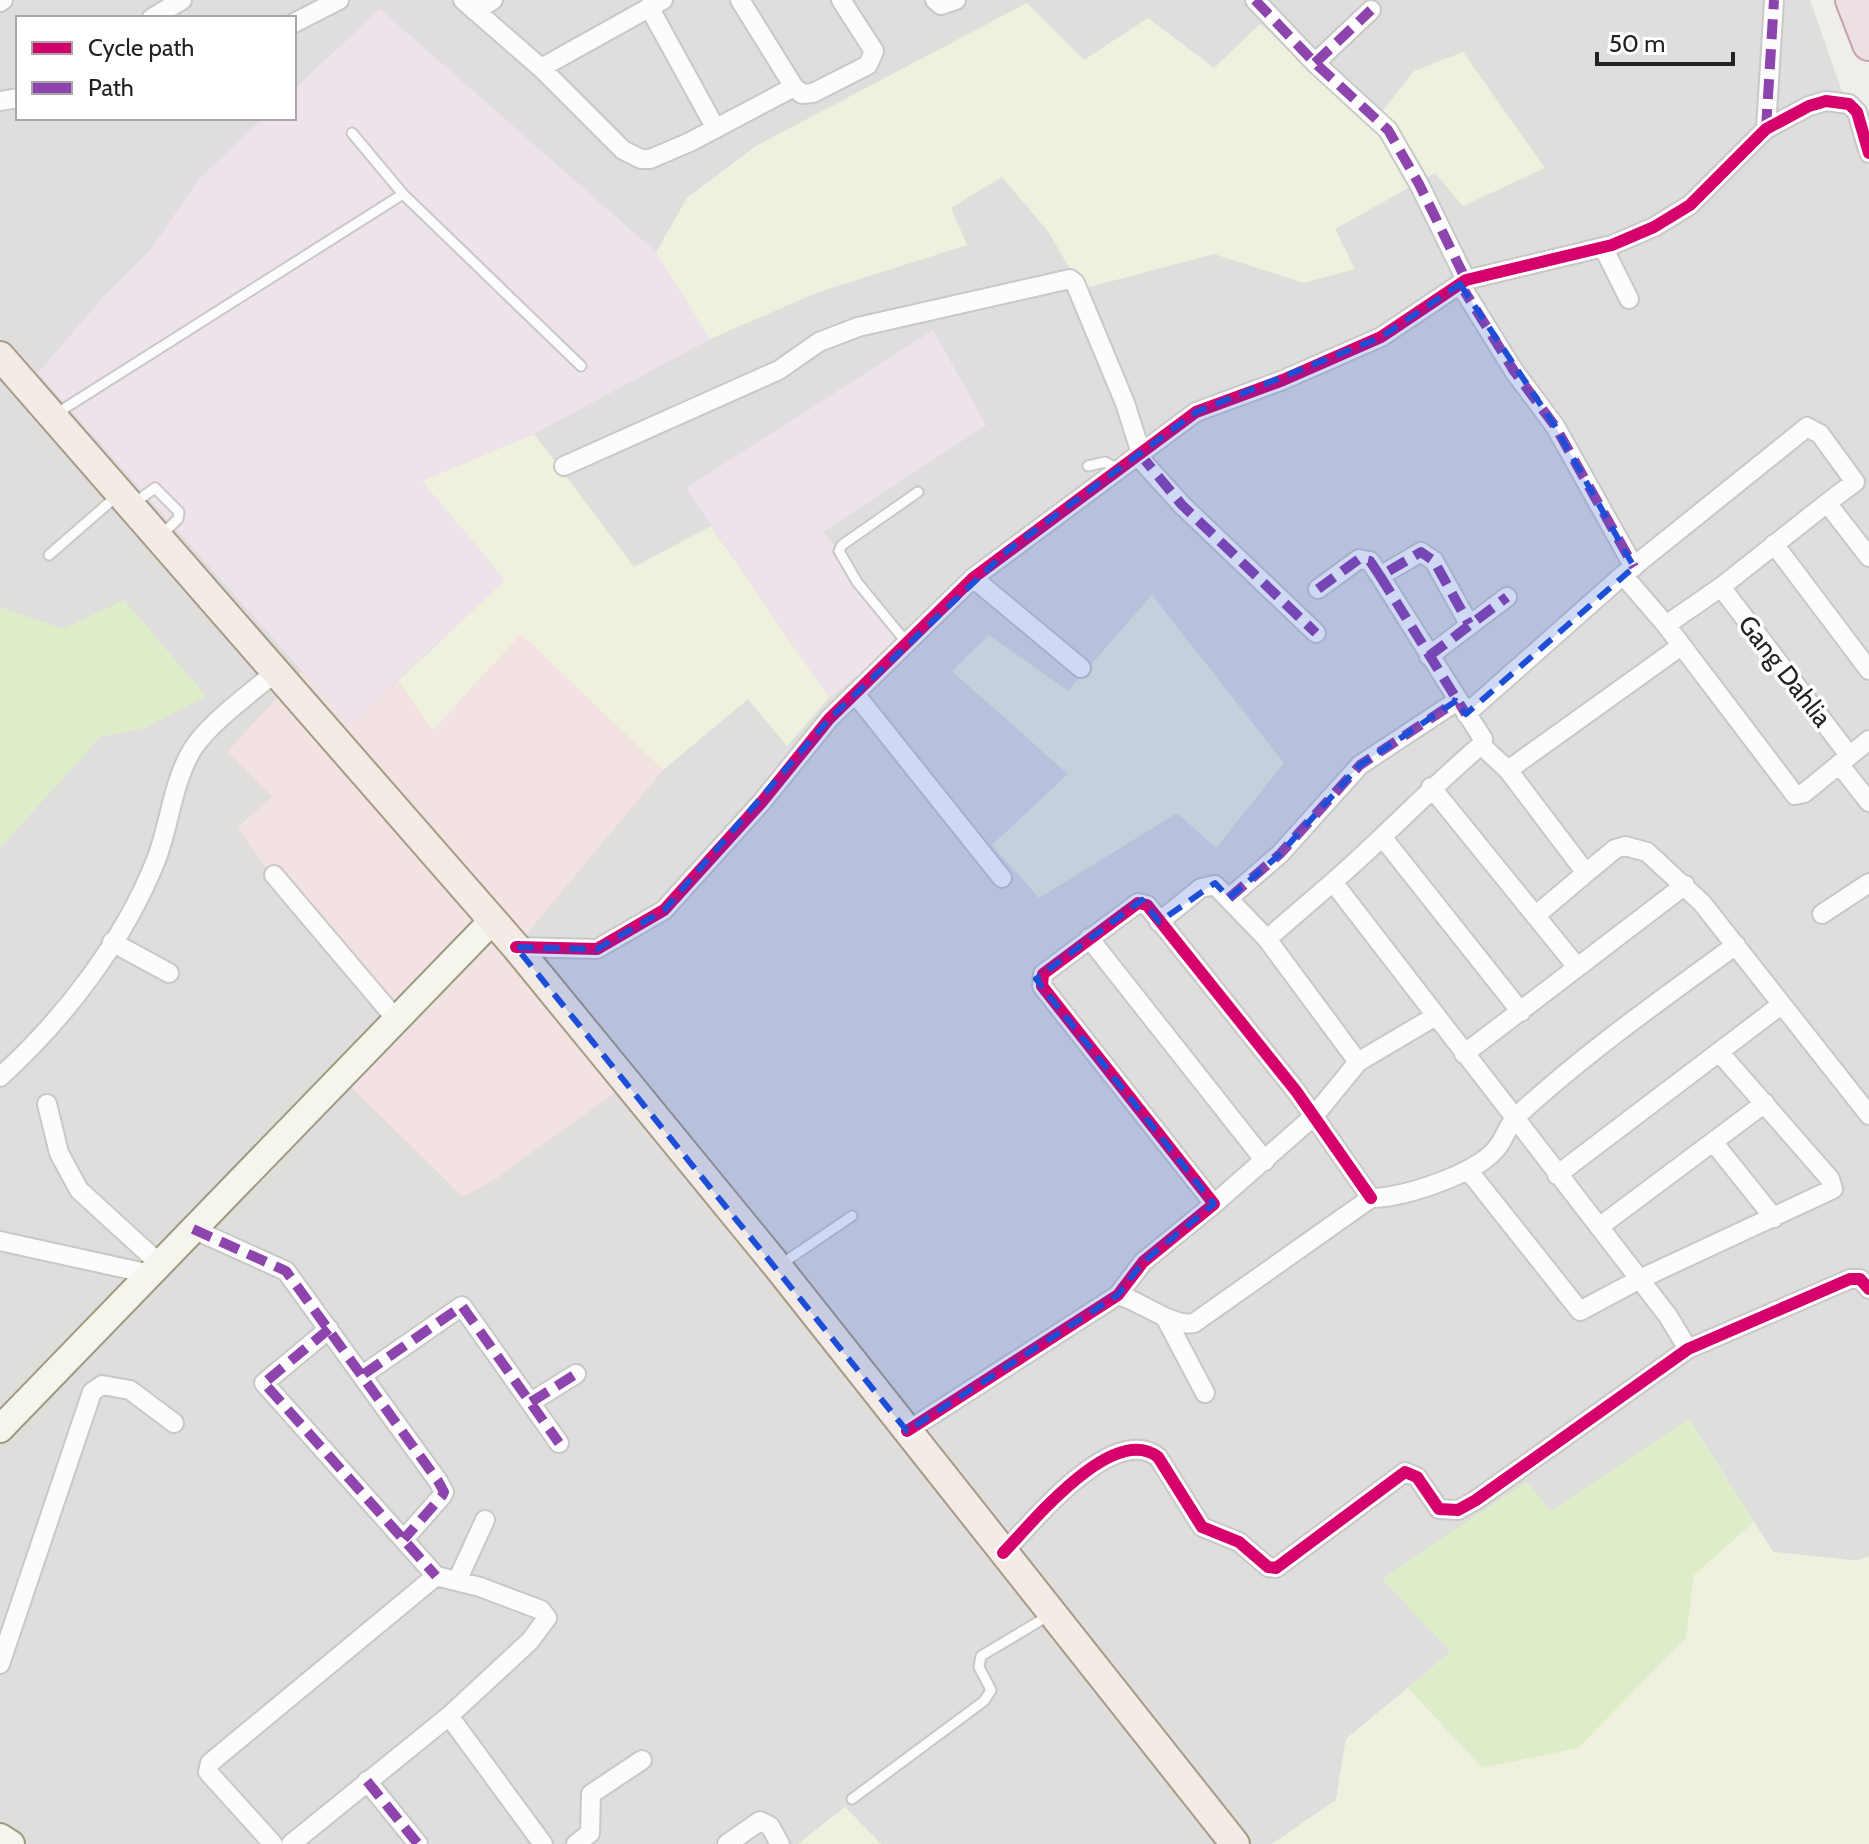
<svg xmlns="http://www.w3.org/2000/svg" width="1869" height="1844" font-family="Cabin,sans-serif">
	<rect width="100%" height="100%" fill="#f0eeeb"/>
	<path fill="#dfdedc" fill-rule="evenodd" d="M0,0h1810l59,168v1388l-11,5 -85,-9 -84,-133 -138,93 -24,-29 -144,96 68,73 -105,87 -10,61 -64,44h-391l-36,-37 -47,37h-798zM18,18h276v100h-276z"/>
	<path fill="#f2e2e1" d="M521,633l142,137 -148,178 102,143 -123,89 -31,17 -128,-126 57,-62 -110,-116 -44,-66 34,-30 -44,-46 74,-80 48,54 48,-44 36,48z"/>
	<path fill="#eee3ea" d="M380,9l276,243 54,87 -176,95 -112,47 83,99 -155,145 -312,-352 67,-78 46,-46 48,-70 64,-61h31v-29z
		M933,330l53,95 -163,107 84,104 -78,62 -143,-210z"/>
	<path fill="#f0f0de" d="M1027,3l57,57 64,-42 66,50 46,-44 116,95 38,-48 49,-19 82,116 -82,38 -28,-33 -100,56 20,40 -51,14 -90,-29 -132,35 -35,-59 -45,-53 -51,31 16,37 -151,48 -106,46 -54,-87 31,-54 69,-52z
		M534,434l100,133 77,-41 118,172 -42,48 -39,-47 -85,71 -142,-136 -88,96 -35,-49 107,-101 -83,-99z
		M1152,595l132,168 -68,85 -39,-35 -138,85 -47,-53 76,-71 -116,-103 37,-36 79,56z
		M1754,1522l19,30 84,9 12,-5v288h-597l64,-44 10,-61 62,-51 74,80 204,-130 7,-63z
		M845,1807l36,37h-83z"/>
	<path fill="#deedc9" d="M124,600l82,96 -61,32 -45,9 -100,111v-241l63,22z
		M1689,1419l65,103 -60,53 -8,63 -108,110 -96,20 -74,-80 43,-36 -69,-73 144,-97 25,29z"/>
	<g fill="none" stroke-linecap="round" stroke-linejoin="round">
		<g stroke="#c9c8c7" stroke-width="13">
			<path id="lane" d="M352,133l51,61 178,172
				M54,415l349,-221
				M1088,466l17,-4 14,8
				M134,503l21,-15 24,24 -1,7 -18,17
				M49,555l69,-60
				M907,643l-50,-61 -18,-31 3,-6 76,-53
				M780,1265l72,-49
				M852,1799l132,-98 7,-11 -12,-23 2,-11 67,-40"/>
		</g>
		<g stroke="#c9c8c7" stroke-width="22">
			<path id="street" d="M463,0l78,68 82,82 18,9h9l40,-17 104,-55
				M740,0l54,87 8,7 11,-1 55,-28 6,-14 -33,-51
				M935,0l6,5 15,-5
				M1255,0l60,63 73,67 31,54 47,96
				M0,2l3,-2
				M649,7l66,120
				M475,11l18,-11
				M152,18l30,-18
				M294,23l45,-23
				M1315,63l56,-53
				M541,68l122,-68
				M0,101l18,-3
				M1766,129l8,-129
				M1603,247l26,52
				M1460,284l54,87 41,55 79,141
				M564,466l215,-96 40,-28 39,-15 212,-48 5,4 50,120 19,60 38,42 134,128
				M1774,544l95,126
				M1623,575l43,50 129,170 9,-2 65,-53
				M1380,576l103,163 -2,6 27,25 78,103 29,-24 10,-3 22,6 55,51 167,212
				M973,578l108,90
				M1721,587l128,168
				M1318,589l41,-30 11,2 10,15 41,-24 13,9 35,63
				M1666,625l55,-38 106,-84 42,54
				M1429,656l78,-59
				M856,695l146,183
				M1466,714l157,-139 184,-148 13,7 35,48 -28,21
				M1481,745c-52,44 -97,93 -148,137l335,434 20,33
				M1839,764l30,38
				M1508,770l173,-124
				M1431,787l146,180
				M1383,838l138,174
				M274,875l122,144
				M1229,898l51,-44 80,-89 97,-64
				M1822,914l47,-31
				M1535,916l51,-43
				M1159,922l42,-34 14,-3 52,54 66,-57
				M1089,938l176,223
				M112,942l57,31
				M516,947l81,2 67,-39 97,-107 68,-84 144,-141 223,-166 87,-32 98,-43 85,-57 146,-35 42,-18 36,-22 76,-76 43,-23 17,-5 23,3 8,8 12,41
				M1719,1052l62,-47
				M1464,1054l221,-169
				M1358,1062l76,-45
				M0,1077c64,-58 124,-136 156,-217 14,-36 16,-76 36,-110 17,-27 60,-58 85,-79
				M47,1104l12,49 20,37 81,74
				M1714,1143l60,75
				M1468,1170l112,141 58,-31 195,-91 -3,-10 -111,-127 -162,123
				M1214,1204l100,-88 44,-54 -91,-123
				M1599,1227l166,-124
				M193,1229l93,42 152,210 6,11 -2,4 -38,43
				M0,1241l150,33
				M1118,1295c23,6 55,33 76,28l177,-125c30,0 85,-19 110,-36 26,-17 22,-33 37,-47 67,-62 144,-116 218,-170
				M1166,1319l39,74
				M364,1374l98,-68 97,137
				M531,1402l45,-28
				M907,1431l211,-136 25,-33 71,-58 -172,-218 1,-12 95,-71 9,2 149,186 75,107
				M1003,1553c29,-30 110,-131 155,-96l44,70 37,15 29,25 8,1 129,-96 12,5 22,32 19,1 18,-10 212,-151 162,-70h10l9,10
				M457,1581l28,-61
				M0,1664l92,-272 10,-7 28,5 44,33
				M449,1716l94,128
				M367,1781l51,63
				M273,1844l-65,-72 2,-9 226,-187
				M291,1844l158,-128 81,-75 17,-23 -6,-8 -61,-23 -44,-11 -172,-193 65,-54
				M576,1844l14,-11 1,-39 51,-34
				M727,1844l33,-23 10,5 10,18"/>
		</g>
		<g stroke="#9b9b81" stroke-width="30">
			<path id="secondary" d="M0,1429l491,-507
				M0,1837l11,7"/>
		</g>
		<g stroke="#a79a86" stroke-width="32">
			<path id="primary" d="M0,356l516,591 262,320 457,577"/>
		</g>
		<g stroke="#c6a1ae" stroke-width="36">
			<path id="highway" d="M1852,0l17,44"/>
		</g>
		<use href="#lane" stroke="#fdfcfc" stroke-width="9"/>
		<use href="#street" stroke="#fdfcfc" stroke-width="18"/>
		<use href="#secondary" stroke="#f5f5ed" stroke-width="26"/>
		<use href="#primary" stroke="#f3ece6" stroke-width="28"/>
		<use href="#highway" stroke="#ece0e2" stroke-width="32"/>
		<path stroke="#8e44ad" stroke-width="10" stroke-dasharray="20 10" stroke-linecap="butt" d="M1255,0l60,63 73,67 31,54 47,96
			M1315,63l56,-53
			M1766,129l8,-129
			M1460,284l54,87 41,55 79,141
			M1139,453l43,52 134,128
			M1380,576l86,138
			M1318,589l41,-30 11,2 10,15 41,-24 13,9 35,63
			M1429,656l78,-59
			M1229,898l51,-44 80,-89 97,-64
			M193,1229l93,42 152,210 6,11 -2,4 -38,43
			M329,1329l-65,54 172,193
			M364,1374l98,-68 97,137
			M531,1402l45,-28
			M367,1781l51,63"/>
		<g stroke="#fff" stroke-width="17">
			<path id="cycleway" d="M516,947l81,2 67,-39 97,-107 68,-84 144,-141 223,-166 87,-32 98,-43 85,-57 146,-35 42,-18 36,-22 76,-76 43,-23 17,-5 23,3 8,8 12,41
				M907,1431l211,-136 25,-33 71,-58 -172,-218 1,-12 95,-71 9,2 149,186 75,107
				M1003,1553c29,-30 110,-131 155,-96l44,70 37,15 29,25 8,1 129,-96 12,5 22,32 19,1 18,-10 212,-151 162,-70h10l9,10"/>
		</g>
		<use href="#cycleway" stroke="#d6006c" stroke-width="12"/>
	</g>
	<path fill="#1d4ed8" fill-opacity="0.2" stroke="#1d4ed8" stroke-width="6" stroke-dasharray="16 10" stroke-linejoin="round" d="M1460,284l95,142 79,141 -168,147 -10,-13 -96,64 -80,89 -51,44 -14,-15 -56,39 -17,-22 -106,79 178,225 -71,58 -25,33 -211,136 -391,-484 81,2 67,-39 165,-191 179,-169 188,-138 185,-75z"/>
	<g text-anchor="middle" stroke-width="7" stroke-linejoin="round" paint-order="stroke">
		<g font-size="26" fill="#222" stroke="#fff">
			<text transform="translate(1785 671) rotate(52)" y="9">Gang Dahlia</text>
		</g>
	</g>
	<rect x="16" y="16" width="280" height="104" fill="#ffffff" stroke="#a7a7a7" stroke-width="2"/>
	<rect x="32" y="42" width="40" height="12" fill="#d6006c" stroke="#a7a7a7" stroke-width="2"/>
	<text x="88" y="56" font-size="24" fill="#222222">Cycle path</text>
	<rect x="32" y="82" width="40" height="12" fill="#8e44ad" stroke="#a7a7a7" stroke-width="2"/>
	<text x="88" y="96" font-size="24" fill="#222222">Path</text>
	<path d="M1597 52v12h136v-12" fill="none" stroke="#222222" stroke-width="4"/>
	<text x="1609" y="52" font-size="24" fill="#222222" stroke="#ffffff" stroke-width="6" paint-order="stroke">50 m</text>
</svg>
